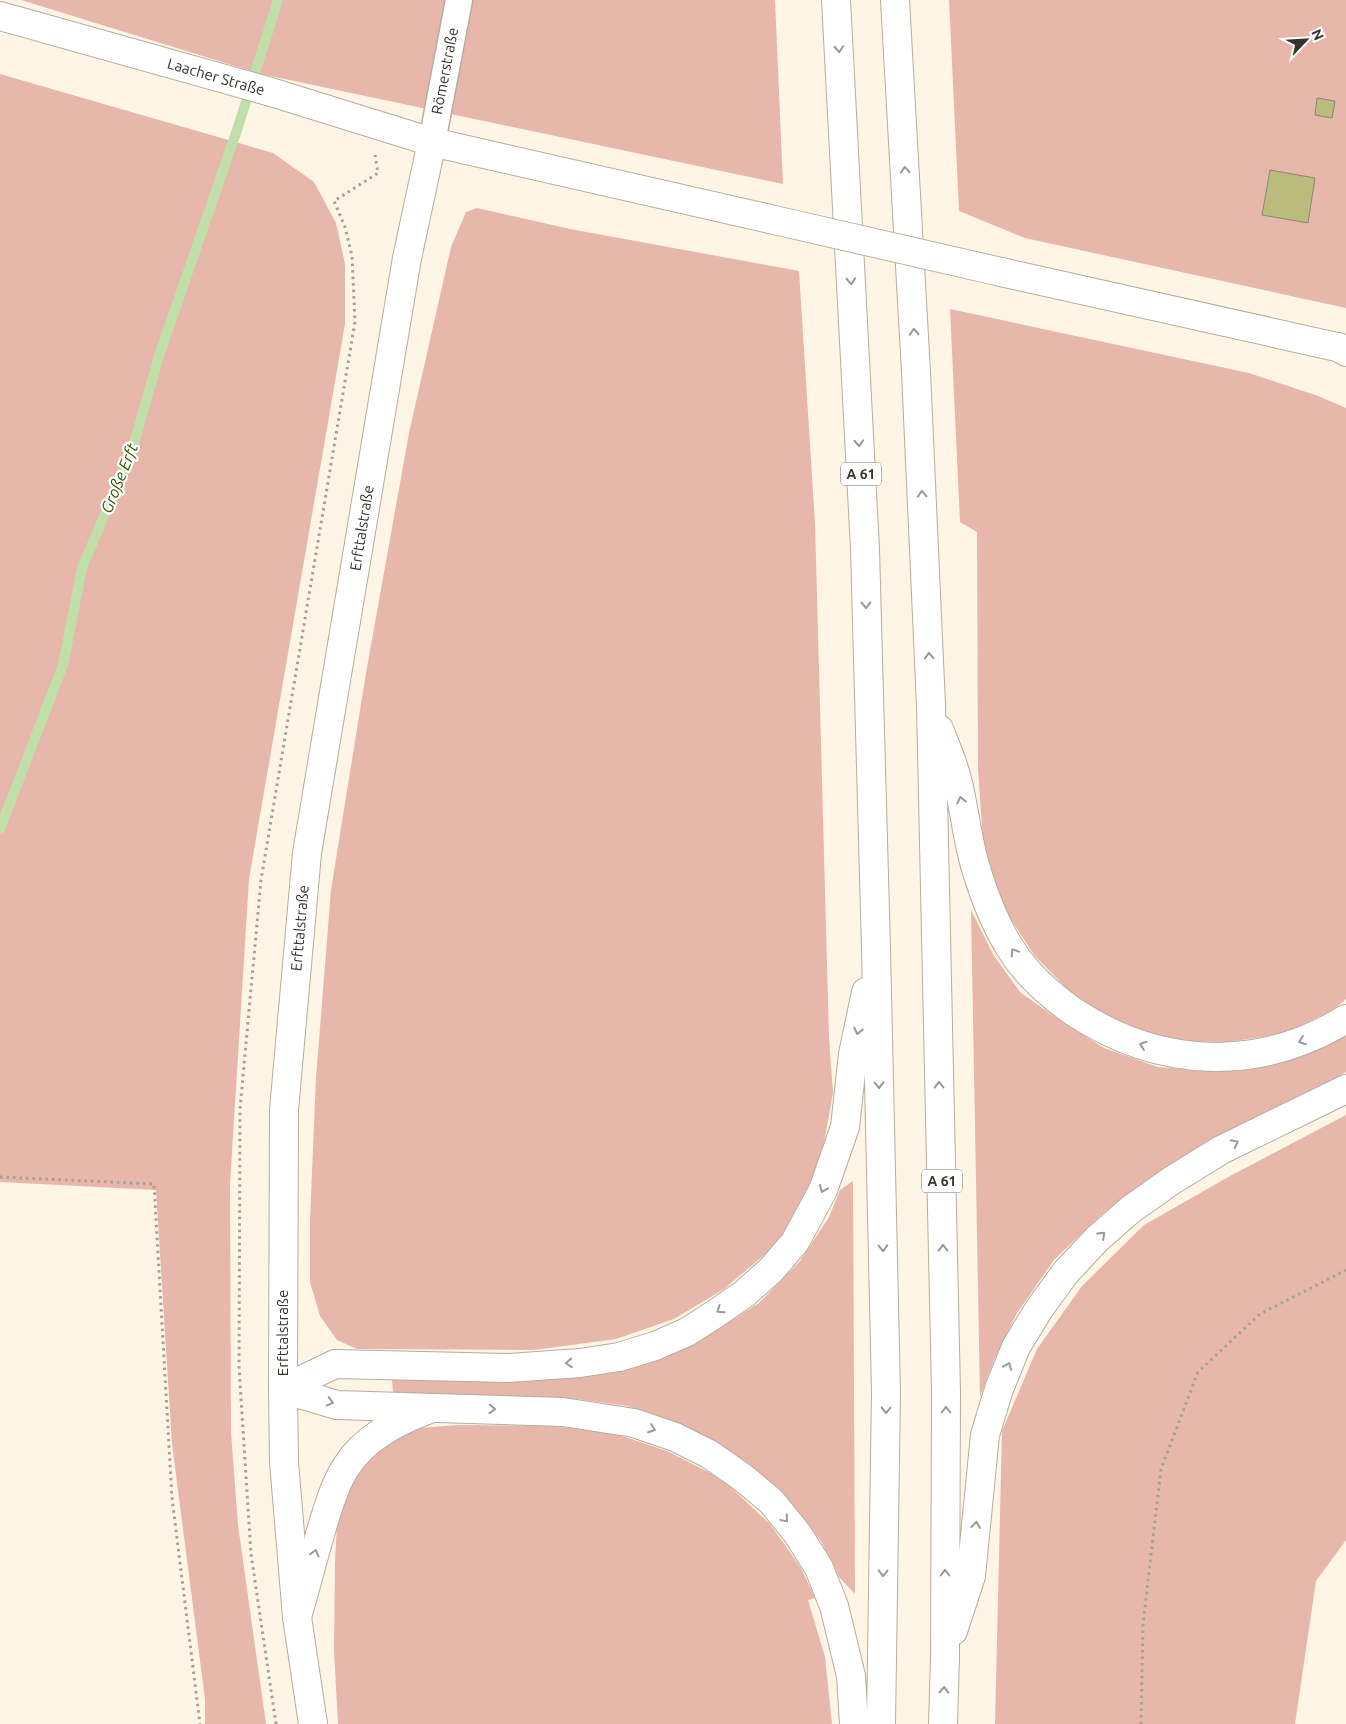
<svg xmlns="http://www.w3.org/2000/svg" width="1346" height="1724" font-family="Ubuntu,sans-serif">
	<rect width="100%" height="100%" fill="#fef5e6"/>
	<path fill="#e7b7ab" d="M21,0h754l8,184 -522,-110z
		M949,0h397v308l-321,-70 -66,-27z
		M0,74l273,79 41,29 22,41 9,41v60l-96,555 -19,305 1,248 7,93 28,199h-61v-25l-33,-255 -16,-254 -156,-8z
		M477,208l93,21 229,42 16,252 14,515 4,55 -10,55 -19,52 -28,45 -52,44 -50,30 -58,20 -82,11 -177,-1 -20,-9 -17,-24 -10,-34v-62l6,-142 15,-188 35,-217 43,-240 42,-186 15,-35z
		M950,309l299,64 69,23 28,12v591l-13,11 -50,24 -55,8 -61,-1 -46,-18 -47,-27 -40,-41 -32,-50 -18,-49 -6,-87 -1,-237 -17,-10z
		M971,910l23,46 27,37 43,30 40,25 54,19 48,4h30l63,-14 47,-21v36l-24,15 -121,60 -51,31 -48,36 -48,46 -37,53 -22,45 -15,39z
		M1346,1115v425l-30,41 -21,143h-300l7,-293 35,-82 45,-63 62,-61 86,-49z
		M853,1181l2,413 -16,-17 -18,-36 -38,-48 -48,-39 -57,-31 -51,-17 -50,-7 -184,-6 -1,-13h122l132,-17 61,-27 52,-33 41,-42 29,-44 11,-27z
		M458,1425l95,1 63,8 51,17 55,28 48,45 31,44 14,30 -7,2 17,57 7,67h-494l-4,-73 1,-90 2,-37 11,-32 19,-31 27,-22 26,-11z"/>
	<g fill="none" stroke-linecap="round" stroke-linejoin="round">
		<path stroke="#c0dfa8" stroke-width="10" d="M0,829l63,-164 19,-97 51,-121 26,-91 79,-229 40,-127"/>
	</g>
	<path fill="#bcbb7e" stroke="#89897a" d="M1317,98l18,3 -3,17 -17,-3z
		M1270,170l45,8 -7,45 -46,-8z"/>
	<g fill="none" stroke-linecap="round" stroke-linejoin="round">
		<g stroke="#b5ad9e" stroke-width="29">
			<path id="minor" d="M432,142l27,-142"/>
		</g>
		<g stroke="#b5ad9e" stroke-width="30">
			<path id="secondary" d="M0,16l271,76 161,50 338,77
				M1001,272l345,77
				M313,1724l-16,-107 -13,-155 -1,-73 1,-279 23,-257 100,-595 25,-116"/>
		</g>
		<g stroke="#b5ad9e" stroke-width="30">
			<path id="motorway" d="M836,0l29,549 11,400 10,443 -5,332
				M895,0l21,372 15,333 15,687 -1,265 -2,67
				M1338,347l8,5
				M939,729c6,16 14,33 18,50 8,30 10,63 20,93 8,26 20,56 35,79 16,25 39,45 62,61 85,56 184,61 272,7
				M283,1389l52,-25 173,4 72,-5 39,-6 36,-11 32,-14 28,-18 29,-20 27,-24 24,-28 28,-52 22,-63 8,-73 13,-62
				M283,1389l54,16 226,7 71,11 41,14 34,17 33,23 29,24 26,32 22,35 15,38 17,70 3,48
				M297,1617c9,-31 17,-62 26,-93 6,-19 12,-40 23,-57 18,-29 50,-45 81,-57
				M953,1631l18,-55 14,-141 14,-46 17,-42 23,-38 27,-37 31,-33 33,-29 41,-29 50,-31 125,-61"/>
		</g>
		<path stroke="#a7a195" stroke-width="3" stroke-dasharray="2.5 4" stroke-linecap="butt" d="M0,1177l154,7 18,314 28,226
			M276,1724l-25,-170 -12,-187 1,-258 21,-229 94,-558 -3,-66 -7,-29 -11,-26 44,-28 -3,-18
			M1141,1724l2,-100 18,-155 37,-97 62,-58 86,-44"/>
		<use href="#minor" stroke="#fff" stroke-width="26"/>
		<use href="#secondary" stroke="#fff" stroke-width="28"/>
		<use href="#motorway" stroke="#fff" stroke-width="28"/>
		<g stroke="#b5ad9e" stroke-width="30" stroke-linecap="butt">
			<path id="secondary-bridge" d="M770,219l231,53"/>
		</g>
		<use href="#secondary-bridge" stroke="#fff" stroke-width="28"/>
	</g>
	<defs><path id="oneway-chevron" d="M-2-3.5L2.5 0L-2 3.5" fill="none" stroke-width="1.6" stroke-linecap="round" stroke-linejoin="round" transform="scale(1.25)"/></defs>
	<g stroke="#9a9996">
		<use href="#oneway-chevron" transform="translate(839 49) rotate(87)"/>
		<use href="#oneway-chevron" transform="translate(905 170) rotate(-93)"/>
		<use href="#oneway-chevron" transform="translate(851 281) rotate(87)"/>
		<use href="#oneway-chevron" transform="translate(914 332) rotate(-93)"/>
		<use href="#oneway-chevron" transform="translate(859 443) rotate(87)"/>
		<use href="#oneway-chevron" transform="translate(922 494) rotate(-93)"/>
		<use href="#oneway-chevron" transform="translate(866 605) rotate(88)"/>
		<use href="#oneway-chevron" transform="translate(929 656) rotate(-93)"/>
		<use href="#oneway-chevron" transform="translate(961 800) rotate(-102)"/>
		<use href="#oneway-chevron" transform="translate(1014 952) rotate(-124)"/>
		<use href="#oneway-chevron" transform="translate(858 1031) rotate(103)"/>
		<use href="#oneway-chevron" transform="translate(1302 1041) rotate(160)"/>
		<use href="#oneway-chevron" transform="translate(1143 1045) rotate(-161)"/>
		<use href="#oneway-chevron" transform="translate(879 1085) rotate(89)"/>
		<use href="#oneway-chevron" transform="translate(939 1085) rotate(-91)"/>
		<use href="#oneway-chevron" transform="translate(1235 1143) rotate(-26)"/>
		<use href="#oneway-chevron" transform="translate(823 1189) rotate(113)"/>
		<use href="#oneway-chevron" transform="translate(1102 1235) rotate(-43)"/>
		<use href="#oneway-chevron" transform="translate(883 1248) rotate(89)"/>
		<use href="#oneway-chevron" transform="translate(943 1248) rotate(-91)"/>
		<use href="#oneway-chevron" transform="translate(720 1310) rotate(145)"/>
		<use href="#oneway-chevron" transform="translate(569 1363) rotate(176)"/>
		<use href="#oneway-chevron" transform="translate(1008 1366) rotate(-68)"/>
		<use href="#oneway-chevron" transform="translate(330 1402) rotate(15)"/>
		<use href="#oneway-chevron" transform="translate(492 1409) rotate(2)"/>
		<use href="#oneway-chevron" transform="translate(886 1410) rotate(91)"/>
		<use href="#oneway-chevron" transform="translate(946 1410) rotate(-90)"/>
		<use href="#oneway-chevron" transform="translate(652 1429) rotate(20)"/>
		<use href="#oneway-chevron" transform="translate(785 1519) rotate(50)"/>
		<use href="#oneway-chevron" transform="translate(976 1525) rotate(-84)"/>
		<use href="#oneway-chevron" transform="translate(315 1553) rotate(-75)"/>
		<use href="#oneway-chevron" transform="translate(883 1573) rotate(91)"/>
		<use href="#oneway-chevron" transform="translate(945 1573) rotate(-90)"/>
		<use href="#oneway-chevron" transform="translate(944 1690) rotate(-88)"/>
	</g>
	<g text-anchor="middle" stroke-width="4.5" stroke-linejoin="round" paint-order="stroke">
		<g fill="#fff" stroke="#72706c" stroke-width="1">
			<rect x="841" y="462.5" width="40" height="23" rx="4"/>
			<rect x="922" y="1169.5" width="40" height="23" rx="4"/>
		</g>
		<g font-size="14" font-weight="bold" fill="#36332d">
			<text x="861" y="479">A 61</text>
			<text x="942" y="1186">A 61</text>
		</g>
		<g font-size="15" fill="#36332d" stroke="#fff">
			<text transform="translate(445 71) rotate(-79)" y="5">Römerstraße</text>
			<text transform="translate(216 77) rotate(16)" y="5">Laacher Straße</text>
			<text transform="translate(362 528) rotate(-81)" y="5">Erfttalstraße</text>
			<text transform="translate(300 928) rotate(-85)" y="5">Erfttalstraße</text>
			<text transform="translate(283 1333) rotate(-90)" y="5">Erfttalstraße</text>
		</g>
		<g font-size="16" font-style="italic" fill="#305400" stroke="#fff">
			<text transform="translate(119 478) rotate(-68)" y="6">Große Erft</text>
		</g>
	</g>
	<g transform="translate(1306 40) rotate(65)" stroke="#ffffff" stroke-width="4" paint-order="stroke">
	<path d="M0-4L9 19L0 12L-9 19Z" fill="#36332d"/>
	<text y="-8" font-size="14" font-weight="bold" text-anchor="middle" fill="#36332d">N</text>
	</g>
</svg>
